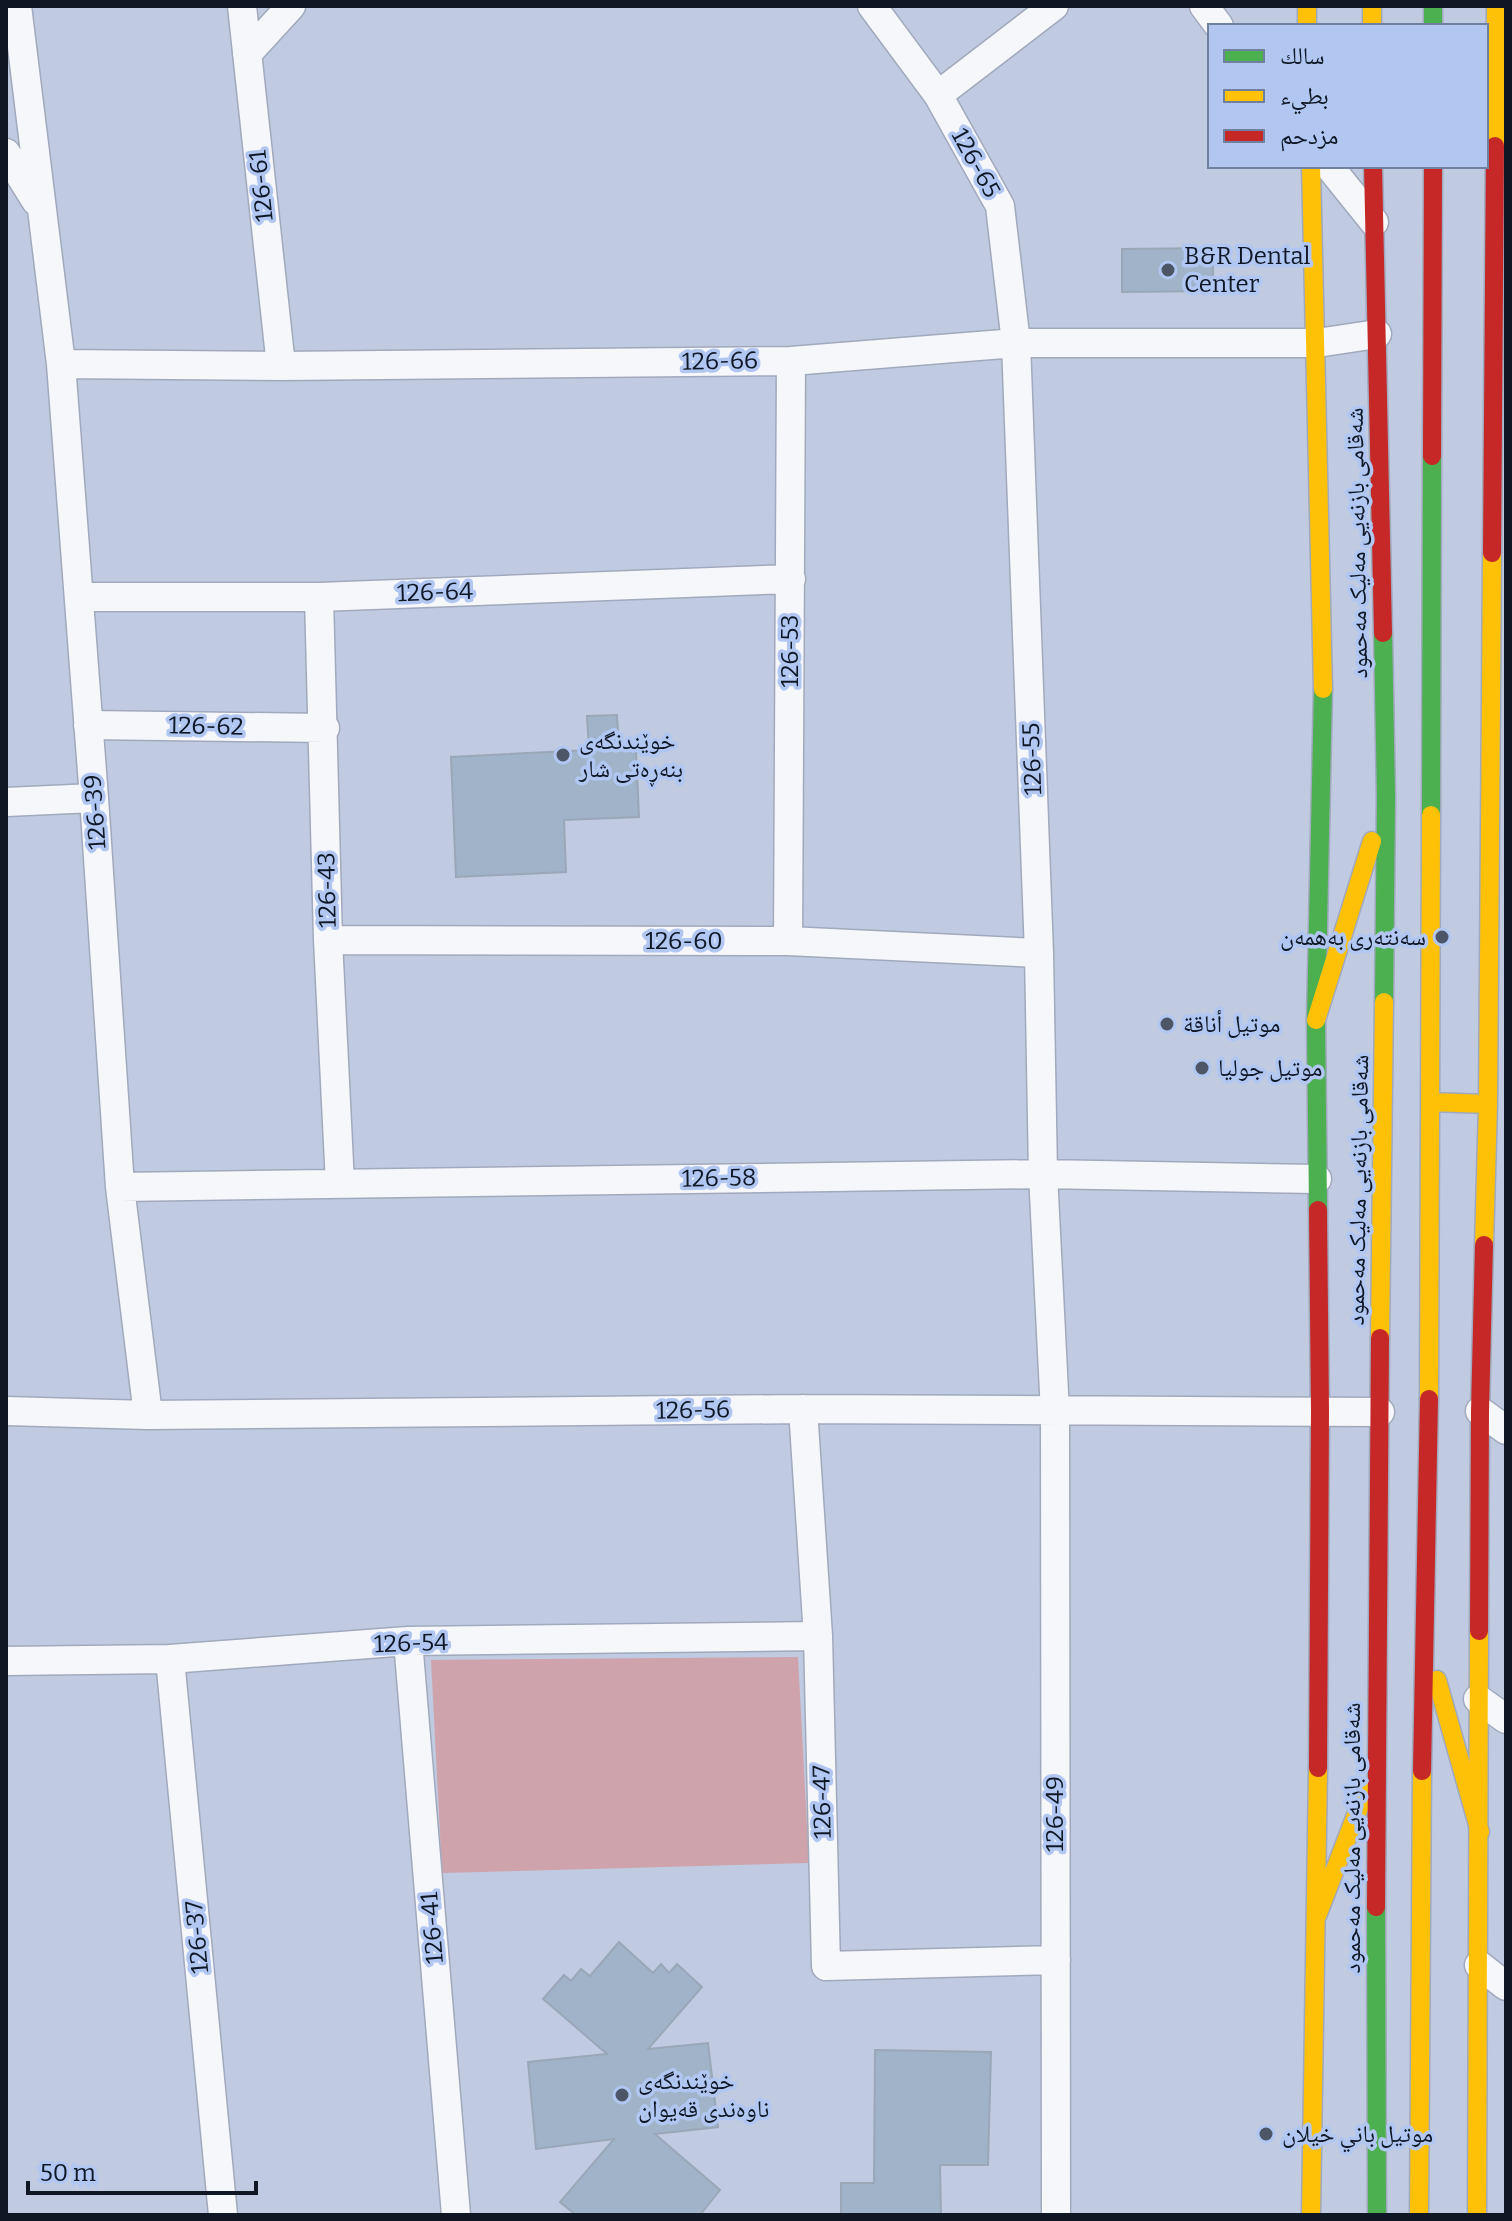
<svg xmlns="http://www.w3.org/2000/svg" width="1512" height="2221" font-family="Bitter,'Noto Naskh Arabic',serif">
	<rect width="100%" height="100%" fill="#c0cbe2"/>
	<path fill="#cea3ab" d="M798,1657l11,206 -367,10 -11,-213z"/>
	<path fill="#a0b3c8" stroke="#9aa7b7" stroke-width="2" d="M1213,248v43l-91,1v-43z
		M617,715l2,35h17l3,67 -75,3 2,52 -110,5 -5,-120 138,-7 -2,-34z
		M619,1942l34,31 8,-9 8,9 8,-9 25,23 -54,62 60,-6 10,84 -63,7 65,56 -20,25h-124l-16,-13 54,-63 -78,10 -8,-87 79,-8 -64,-55 21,-24 7,6 10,-12 9,7z
		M875,2050l116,2 -3,113h-48l1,50h-100v-32h33z"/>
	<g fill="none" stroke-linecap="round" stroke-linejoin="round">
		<g stroke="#a1a9bc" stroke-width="31">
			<path id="street" d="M17,6l44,358 33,434 26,389 28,228
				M242,6l39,360
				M872,6l66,89 62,111 16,137 23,610 4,221 12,238 1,803
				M1204,6l15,20
				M247,54l44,-48
				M938,95l116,-89
				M6,153l30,48
				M1329,166l45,56
				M61,364l220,2 510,-5 225,-18h301l60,-9
				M79,597h240l472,-18
				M319,597l9,343 12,244
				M88,725l237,3
				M6,802l88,-4
				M328,940l460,1 251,12
				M788,941l3,-580
				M120,1187l923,-13 274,5
				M803,1409l15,227 8,330 230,-6
				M6,1411l142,4 655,-6 577,3
				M1480,1411l26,19
				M408,1641l48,574
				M170,1659l53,556
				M6,1661l164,-2 238,-18 410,-5
				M1478,1699l28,20
				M1479,1965l27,21"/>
		</g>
		<g stroke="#a1a9bc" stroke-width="21">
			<path id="fast" d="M1433,6v20
				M1383,633l3,164 -2,205
				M1431,815l1,-359
				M1318,1210l-2,-190 7,-331
				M1376,1907l1,308"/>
		</g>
		<g stroke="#a1a9bc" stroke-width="21">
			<path id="slow" d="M1307,6v20
				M1372,6v20
				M1495,146l1,-140
				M1311,166l12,523
				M1316,1020l56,-179
				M1431,1102l57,2
				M1484,1245l4,-141 4,-551
				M1380,1338l4,-336
				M1429,1399l2,-584
				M1437,1680l43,152
				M1317,1916l48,-124
				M1311,2215l7,-447
				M1419,2215l3,-444
				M1477,2215l2,-584"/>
		</g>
		<g stroke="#a1a9bc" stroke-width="21">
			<path id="jam" d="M1373,166l10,467
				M1432,456l1,-290
				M1492,553l3,-407
				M1479,1631l1,-220 4,-166
				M1318,1768l2,-357 -2,-201
				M1422,1771l7,-372
				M1376,1907l4,-569"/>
		</g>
		<use href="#street" stroke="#f6f7fb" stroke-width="28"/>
		<use href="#fast" stroke="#4caf50" stroke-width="18"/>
		<use href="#slow" stroke="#ffc107" stroke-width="18"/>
		<use href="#jam" stroke="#c62828" stroke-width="18"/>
	</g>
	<g fill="#4d5667" stroke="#b1c7f1" stroke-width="3">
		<circle cx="1168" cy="270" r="8"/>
		<circle cx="563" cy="755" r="8"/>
		<circle cx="1442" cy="937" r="8"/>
		<circle cx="1167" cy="1024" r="8"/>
		<circle cx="1202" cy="1068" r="8"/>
		<circle cx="622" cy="2095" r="8"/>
		<circle cx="1266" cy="2134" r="8"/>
	</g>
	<g text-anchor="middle" stroke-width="7" stroke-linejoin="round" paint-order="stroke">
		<g font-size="24" fill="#0f1725" stroke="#b1c7f1">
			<text transform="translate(976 163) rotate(61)" y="8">126-65</text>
			<text transform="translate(261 186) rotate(-96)" y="8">126-61</text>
			<text transform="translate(720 361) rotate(-1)" y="8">126-66</text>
			<text transform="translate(1357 543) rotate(-91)" y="8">شەقامی بازنەیی مەلیک مەحمود</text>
			<text transform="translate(435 592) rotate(-2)" y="8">126-64</text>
			<text transform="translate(790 651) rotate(-90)" y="8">126-53</text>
			<text transform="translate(206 726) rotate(1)" y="8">126-62</text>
			<text transform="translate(1032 759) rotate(-92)" y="8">126-55</text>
			<text transform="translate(95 812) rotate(-94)" y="8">126-39</text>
			<text transform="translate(327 890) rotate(-91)" y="8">126-43</text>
			<text x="684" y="949">126-60</text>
			<text transform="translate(719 1178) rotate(-1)" y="8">126-58</text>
			<text transform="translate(1358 1190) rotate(-89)" y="8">شەقامی بازنەیی مەلیک مەحمود</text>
			<text transform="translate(693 1410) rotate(-1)" y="8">126-56</text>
			<text transform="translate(411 1643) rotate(-2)" y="8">126-54</text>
			<text transform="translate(822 1802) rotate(-91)" y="8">126-47</text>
			<text transform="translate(1055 1814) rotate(-90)" y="8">126-49</text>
			<text transform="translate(1352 1838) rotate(-90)" y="8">شەقامی بازنەیی مەلیک مەحمود</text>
			<text transform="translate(432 1928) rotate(-95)" y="8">126-41</text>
			<text transform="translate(197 1937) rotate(-95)" y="8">126-37</text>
		</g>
		<g font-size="24" fill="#0f1725" stroke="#b1c7f1" text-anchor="start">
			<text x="1184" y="264">B&amp;R Dental<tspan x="1184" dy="28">Center</tspan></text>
			<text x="579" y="749">خوێندنگەی<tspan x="579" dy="28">بنەڕەتی شار</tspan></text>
			<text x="1426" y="945" text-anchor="end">سەنتەری بەهمەن</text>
			<text x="1183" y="1032">موتيل أناقة</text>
			<text x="1218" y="1076">موتيل جوليا</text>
			<text x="638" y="2089">خوێندنگەی<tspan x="638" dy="28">ناوەندی قەیوان</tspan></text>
			<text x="1282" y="2142">موتيل باني خيلان</text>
		</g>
	</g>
	<rect width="1512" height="2221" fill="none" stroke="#0f1725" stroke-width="16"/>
	<rect x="1208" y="24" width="280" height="144" fill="#b1c7f1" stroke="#70819f" stroke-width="2"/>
	<rect x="1224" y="50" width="40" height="12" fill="#4caf50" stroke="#70819f" stroke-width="2"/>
	<text x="1280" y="64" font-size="24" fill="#0f1725">سالك</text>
	<rect x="1224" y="90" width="40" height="12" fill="#ffc107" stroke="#70819f" stroke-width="2"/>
	<text x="1280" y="104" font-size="24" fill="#0f1725">بطيء</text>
	<rect x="1224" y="130" width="40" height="12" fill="#c62828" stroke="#70819f" stroke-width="2"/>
	<text x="1280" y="144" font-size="24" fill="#0f1725">مزدحم</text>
	<path d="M28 2181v12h228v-12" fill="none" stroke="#0f1725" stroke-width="4"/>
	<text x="40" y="2181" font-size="24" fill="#0f1725" stroke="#b1c7f1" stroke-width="6" paint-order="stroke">50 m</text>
</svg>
